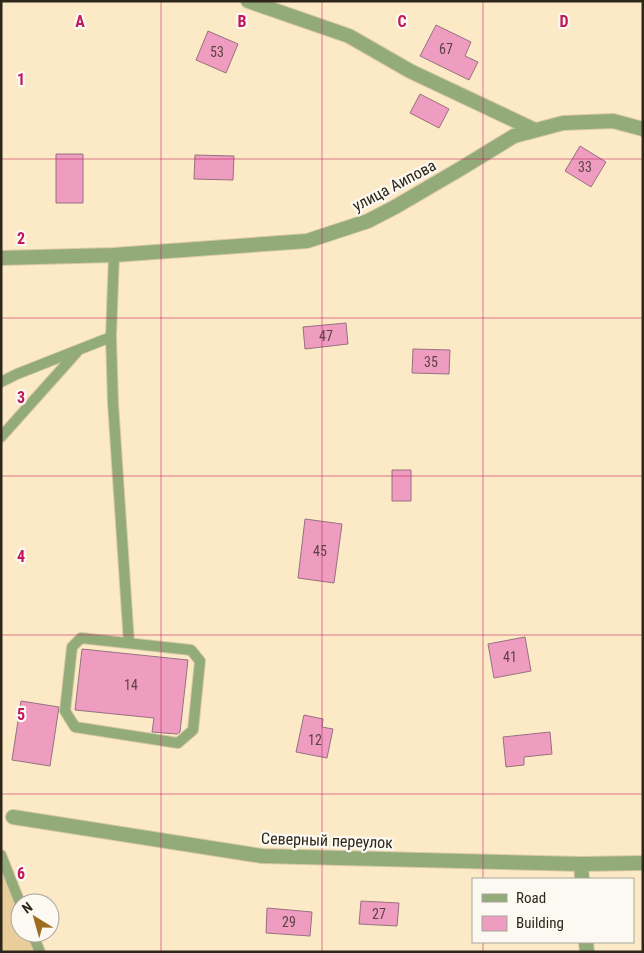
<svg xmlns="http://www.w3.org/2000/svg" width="644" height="953" font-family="'Roboto Condensed',sans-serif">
	<rect width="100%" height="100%" fill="#fceac7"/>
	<path fill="#e9ce9c" d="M1,855l19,48v30h12l8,19h-39z"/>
	<path fill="#ee9cbf" stroke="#967280" d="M436,25l35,17 -6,14 13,6 -9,18 -49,-24z
		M208,31l30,13 -12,29 -30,-13z
		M420,94l29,15 -10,19 -29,-15z
		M580,146l26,16 -15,25 -26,-16z
		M56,154h27v49h-27z
		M195,155l39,1 -1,24 -39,-1z
		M346,323l2,21 -43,5 -2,-22z
		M413,349l37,1 -1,24 -37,-1z
		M392,470h19v31h-19z
		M305,519l37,5 -8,59 -36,-5z
		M525,637l6,34 -37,7 -6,-34z
		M82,649l106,11 -8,72 -3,2 -25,-2 2,-14 -79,-8z
		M21,701l38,6 -9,59 -38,-6z
		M304,715l19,4 -1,8 11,2 -6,29 -31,-6z
		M550,732l2,22 -28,3v8l-18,2 -3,-30z
		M361,901l38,2 -2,23 -38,-2z
		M267,908l45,4 -2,24 -44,-3z"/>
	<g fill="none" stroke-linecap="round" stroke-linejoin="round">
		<g stroke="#d7c7a8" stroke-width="12">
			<path id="service" d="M114,255l-3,82 2,66 16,240
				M1,382l16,-8 94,-37
				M1,437l76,-85
				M81,638l110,12 9,11 -7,69 -15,13 -103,-16 -10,-16 7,-64z
				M1,855l19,48
				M32,933l8,19"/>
		</g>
		<g stroke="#d7c7a8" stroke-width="16">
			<path id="minor" d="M248,1l101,35 61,35 125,59
				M13,817l249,39 319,8 62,-1
				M581,864l1,15
				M586,942l1,10"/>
		</g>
		<g stroke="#d7c7a8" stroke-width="16">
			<path id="tertiary" d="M1,258l113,-3 193,-14 61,-20 27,-14 65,-38 54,-33 49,-13 50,-2 30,8"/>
		</g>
		<use href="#service" stroke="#92ab79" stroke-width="10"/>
		<use href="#minor" stroke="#92ab79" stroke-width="14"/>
		<use href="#tertiary" stroke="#92ab79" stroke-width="14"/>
	</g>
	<path fill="none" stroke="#c2185b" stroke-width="1" stroke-opacity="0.55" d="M161,1v951M322,1v951M483,1v878M1,159h642M1,318h642M1,476h642M1,635h642M1,794h642M483,942v10"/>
	<g text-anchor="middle" stroke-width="4.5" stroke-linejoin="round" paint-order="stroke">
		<g font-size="14" fill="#5d4442">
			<text x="446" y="54">67</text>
			<text x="217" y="57">53</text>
			<text x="585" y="172">33</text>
			<text x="326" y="341">47</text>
			<text x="431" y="367">35</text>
			<text x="320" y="556">45</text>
			<text x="510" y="662">41</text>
			<text x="131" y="690">14</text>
			<text x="315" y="745">12</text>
			<text x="379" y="919">27</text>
			<text x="289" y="927">29</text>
		</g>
		<g font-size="16" fill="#2d2619" stroke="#fcf9f2">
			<text transform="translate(394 185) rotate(-28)" y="6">улица Аипова</text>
			<text transform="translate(327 840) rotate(2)" y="6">Северный переулок</text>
		</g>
	</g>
	<g font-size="16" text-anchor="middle" font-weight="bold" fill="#c2185b" stroke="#fcf9f2" stroke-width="4.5" stroke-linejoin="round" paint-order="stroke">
		<text x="80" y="27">A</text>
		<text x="242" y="27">B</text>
		<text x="402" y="27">C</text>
		<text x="564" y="27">D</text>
		<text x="21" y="85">1</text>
		<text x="21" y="244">2</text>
		<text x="21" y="403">3</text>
		<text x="21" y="562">4</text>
		<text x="21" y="720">5</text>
		<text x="21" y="879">6</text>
	</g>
	<rect width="644" height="953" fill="none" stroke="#2d2619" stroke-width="5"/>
	<rect x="472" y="878" width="162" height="65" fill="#fcf9f2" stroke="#a9a59b"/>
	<rect x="482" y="894" width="25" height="8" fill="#92ab79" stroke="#a9a59b"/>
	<text x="516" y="903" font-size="15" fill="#2d2619">Road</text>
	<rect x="482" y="916" width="25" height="15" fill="#ee9cbf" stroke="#a9a59b"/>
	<text x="516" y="928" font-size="15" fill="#2d2619">Building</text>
	<g transform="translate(35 918) rotate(323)"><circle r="24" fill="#fcf9f2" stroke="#a9a59b"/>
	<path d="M0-4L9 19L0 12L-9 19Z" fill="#9c6c1f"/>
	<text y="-8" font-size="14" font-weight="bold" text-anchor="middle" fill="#2d2619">N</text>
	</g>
</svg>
